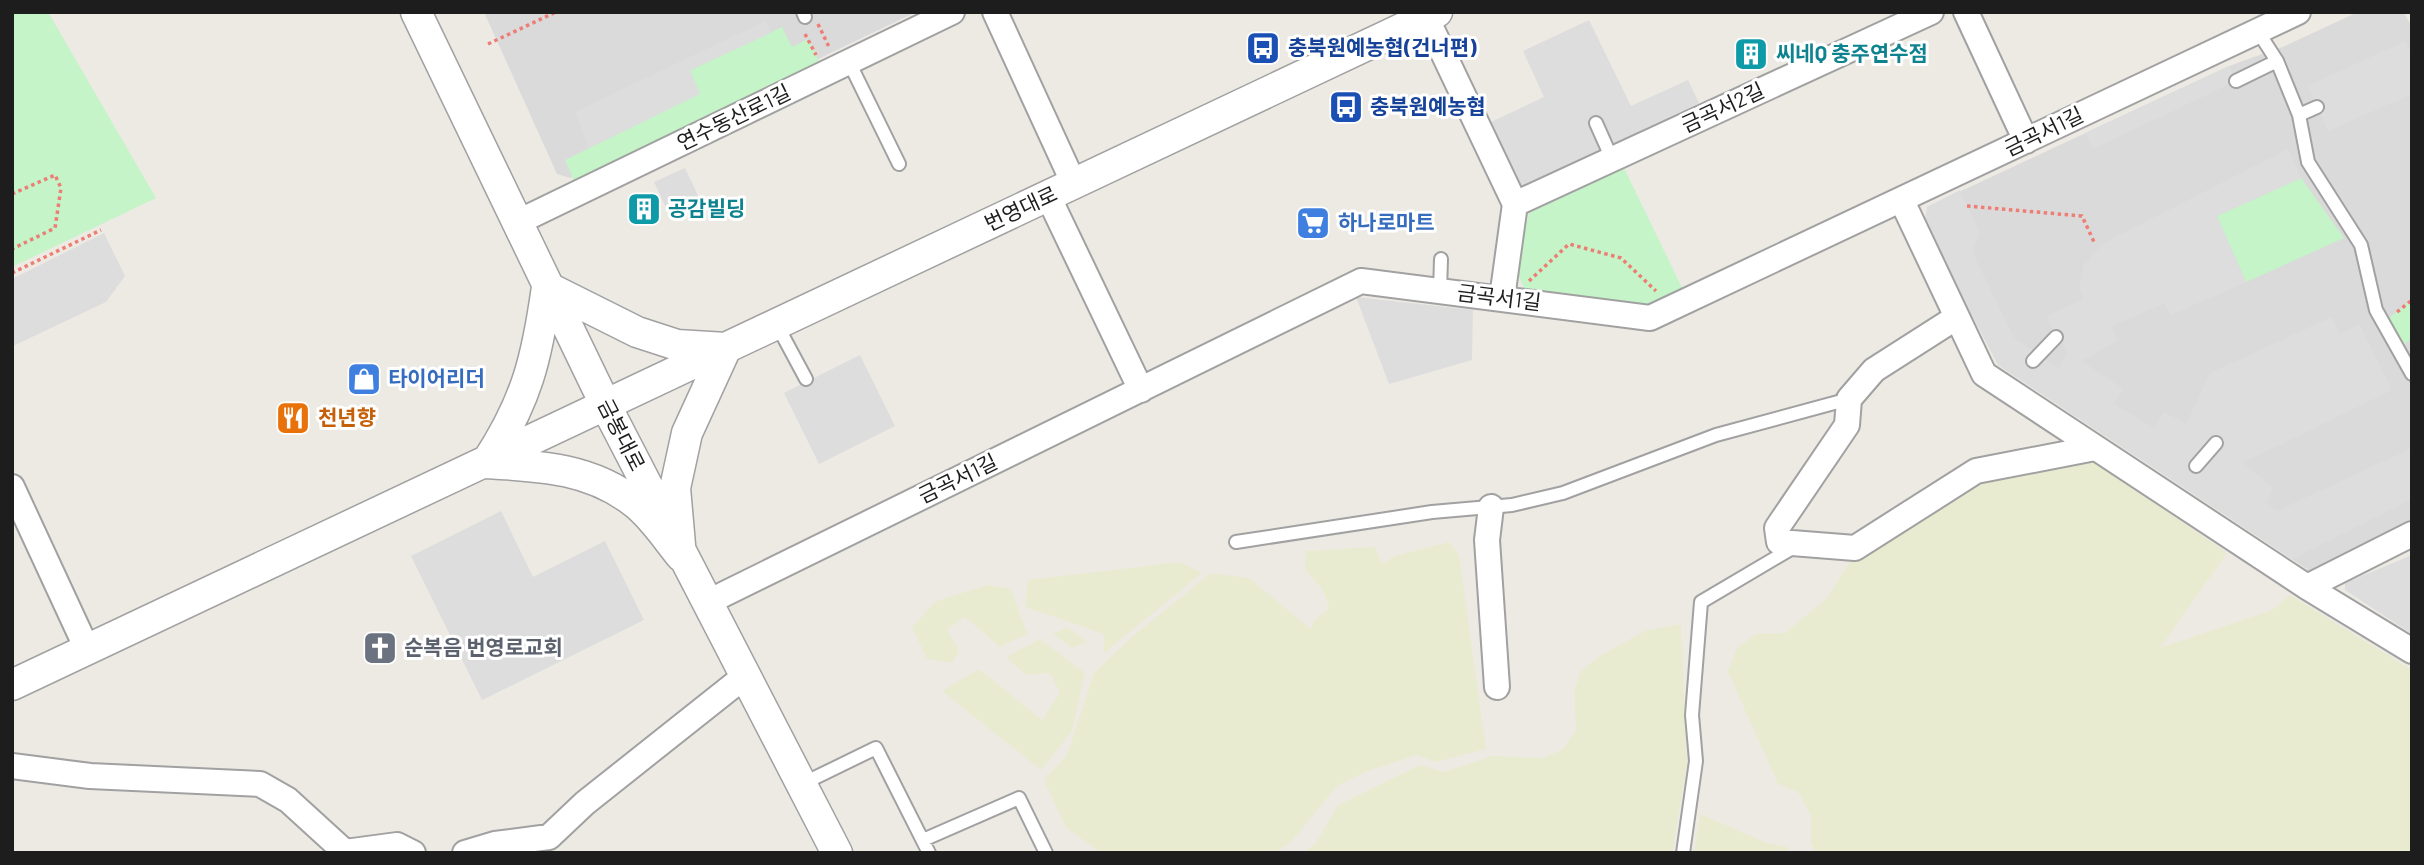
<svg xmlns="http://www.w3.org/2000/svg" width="2424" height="865" font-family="Barlow,'Noto Sans KR',sans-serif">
	<rect width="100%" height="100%" fill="#edeae4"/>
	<path fill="#dbdada" d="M484,12h432l-346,166 -13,-4z
		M2358,12h45l9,14v497l-102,48 -312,-206 -71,-158 302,-141 56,-20z"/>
	<path fill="#e9ebd0" d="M2095,462l132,91 -67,95 112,-38 18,-15 122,75v183h-596l-5,-9v-28l-13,-24 -20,-8 -50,-112 9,-24 19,-14 29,-1 42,-35 24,-38 128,-80z
		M1449,542l10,13 27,194 -50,13 -19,-7 -52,17 -28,14 -45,55 -17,12h-173l-36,-25 -22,-48 23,-25 27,-82 39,-37 78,-63 38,5 62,51 3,-8 15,-13 -6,-18 -18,-20 1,-19 69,-4 7,17 13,-8z
		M1180,562l22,11 -98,80v-19l-79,-27 3,-27z
		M988,585l23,4 16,45 -27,13 -35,-30 -18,12 12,22 -7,12 -25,-4 -15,-32 24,-26z
		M1681,624l6,141 -15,88h-370l14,-10 22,-38 82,-40 24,7 49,-16 50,2 20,-9 13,-19 -2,-39 7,-20 20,-16 44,-24z
		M1067,627l20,15 -15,6 -19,-14z
		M1040,639l45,34 -13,58 -31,39 -99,-79 37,-22 63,51 18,-27 -10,-20 -24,2 -20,-18z
		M1700,814l67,29 20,4 3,6h-96z"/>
	<path fill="#c4f4c7" d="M12,12h36l108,186 -144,69z
		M782,27l10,20 16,-8 13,26 -246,118 -10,-23 134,-66 -10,-23z
		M1624,168l64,132 -38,18 -120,-16 -14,-32 13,-57z
		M2301,178l43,60 -98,44 -29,-66z
		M2412,300v39l-8,5 -15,-26z"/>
	<path fill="#ddd" d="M1589,20l42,86 57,-26 11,23 -179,85 -31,-65 55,-26 -21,-46z
		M765,21l6,12 -81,37 10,24 -111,54 -14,-36z
		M2405,41l7,15v38l-84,37 -20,-45z
		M2229,66l7,15 -143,68 -8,-16z
		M2288,149l13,29 -84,38 29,66 -75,33 -6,-12 -53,23 6,15 -37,20 43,28 -11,15 41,24 10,-16 22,12 24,-51 122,-56 8,17 19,-10 33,66 -149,73 31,25 -8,14 11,9 135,-63v51l-120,60 -294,-194 -74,-140 3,-18 33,-17 20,44 -8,17 42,87 45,30 8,-15 -21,-37 37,-16 -4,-15 5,-20 20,-22z
		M685,168l16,34 -31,14 -16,-34z
		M104,233l21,43 -19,26 -93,44 -1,-67z
		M1356,297l117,13 -1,50 -83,24z
		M860,355l35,71 -76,38 -35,-71z
		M501,511l32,66 72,-36 39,79 -162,80 -71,-144z
		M2412,555v79l-67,-44v-7z"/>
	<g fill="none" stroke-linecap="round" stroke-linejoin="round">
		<g stroke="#a1a1a1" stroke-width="16">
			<path id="service" d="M803,12l2,5
				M2257,30l20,31 22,54 9,47 53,83 15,65 36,64
				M849,62l50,102
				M2236,81l41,-20
				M2299,115l18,-8
				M1596,123l16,36
				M1440,291l1,-32
				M777,325l29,54
				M2033,361l23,-24
				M2196,466l20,-23
				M1236,542l196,-30 80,-7 51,-12 153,-58 133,-36
				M802,784l74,-36 53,105
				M923,840l96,-42 27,55
				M1683,853l13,-92 -4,-46 9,-113 93,-55"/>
		</g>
		<g stroke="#a1a1a1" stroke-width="28">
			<path id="minor" d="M995,12l79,172
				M1966,12l60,129
				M1426,17l89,187 -13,94
				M1048,196l93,194
				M1902,201l82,173 323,213 105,64
				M1515,204l416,-192
				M516,223l436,-211
				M1957,317l-83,53 -25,29 -2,26 -70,103 2,14 76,6 121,-77 119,-23
				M12,487l75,162
				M1491,507l-4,33 10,147
				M2307,587l105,-53
				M706,603l655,-322 289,37 648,-306
				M12,766l78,10 170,8 28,16 57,52 52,-7 16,8
				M465,853l30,-9 54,-7 36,-34 160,-127"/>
		</g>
		<g stroke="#a1a1a1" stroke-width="33">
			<path id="tertiary" d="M416,12l190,394 231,447
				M547,287l90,45 40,13 49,3 -39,85 -12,55 6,68c-14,-17 -28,-39 -46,-53 -44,-35 -95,-37 -149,-40 41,-62 51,-105 61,-176z
				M12,685l1425,-673"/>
		</g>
		<path stroke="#ed7e75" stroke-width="3.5" stroke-dasharray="3.5 3.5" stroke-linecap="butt" d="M818,24l12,25
			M805,34l11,21
			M488,44l68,-32
			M12,194l43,-19 6,13 -6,40 -43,21
			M1967,206l115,10 13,28
			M12,273l89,-43
			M1529,281l40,-37 52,14 35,33
			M2397,312l15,-12"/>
		<use href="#service" stroke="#fff" stroke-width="12"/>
		<use href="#minor" stroke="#fff" stroke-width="24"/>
		<use href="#tertiary" stroke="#fff" stroke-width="30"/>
	</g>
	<defs>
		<g id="bus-square" transform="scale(1.75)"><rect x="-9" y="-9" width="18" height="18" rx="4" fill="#1a4fb4" stroke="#fff"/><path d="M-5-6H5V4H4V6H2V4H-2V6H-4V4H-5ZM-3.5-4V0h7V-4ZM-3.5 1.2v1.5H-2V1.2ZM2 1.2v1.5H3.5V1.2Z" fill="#fff"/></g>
		<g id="building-square" transform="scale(1.75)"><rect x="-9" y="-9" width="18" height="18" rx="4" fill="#0f9aa8" stroke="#fff"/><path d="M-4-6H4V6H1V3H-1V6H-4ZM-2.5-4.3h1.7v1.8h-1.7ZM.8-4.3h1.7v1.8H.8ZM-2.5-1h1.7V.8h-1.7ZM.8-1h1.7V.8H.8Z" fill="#fff"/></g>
		<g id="supermarket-square" transform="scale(1.75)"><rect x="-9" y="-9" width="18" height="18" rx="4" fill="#3f7fe0" stroke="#fff"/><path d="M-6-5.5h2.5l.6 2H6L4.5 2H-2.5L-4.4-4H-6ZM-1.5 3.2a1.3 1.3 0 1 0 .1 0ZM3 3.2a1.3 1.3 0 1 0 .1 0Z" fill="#fff"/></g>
		<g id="shop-square" transform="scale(1.75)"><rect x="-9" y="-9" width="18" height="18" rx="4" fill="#3f7fe0" stroke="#fff"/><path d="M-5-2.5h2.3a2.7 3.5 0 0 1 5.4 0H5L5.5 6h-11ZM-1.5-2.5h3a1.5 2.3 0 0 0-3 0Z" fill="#fff"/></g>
		<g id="restaurant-square" transform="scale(1.75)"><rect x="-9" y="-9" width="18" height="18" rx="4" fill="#e8710a" stroke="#fff"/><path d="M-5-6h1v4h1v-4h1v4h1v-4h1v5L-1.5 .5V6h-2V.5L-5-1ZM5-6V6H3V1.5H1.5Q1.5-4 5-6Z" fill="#fff"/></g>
		<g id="church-square" transform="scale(1.75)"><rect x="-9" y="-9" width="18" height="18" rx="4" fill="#6b7280" stroke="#fff"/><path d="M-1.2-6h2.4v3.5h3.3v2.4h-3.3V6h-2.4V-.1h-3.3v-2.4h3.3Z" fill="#fff"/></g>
	</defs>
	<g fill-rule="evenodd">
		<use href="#bus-square" x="1263" y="48"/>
		<use href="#building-square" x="1751" y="54"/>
		<use href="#bus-square" x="1346" y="107"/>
		<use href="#building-square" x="644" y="209"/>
		<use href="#supermarket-square" x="1313" y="223"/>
		<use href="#shop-square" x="364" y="379"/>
		<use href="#restaurant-square" x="293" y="418"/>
		<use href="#church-square" x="380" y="648"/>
	</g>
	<g text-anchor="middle" stroke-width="6" stroke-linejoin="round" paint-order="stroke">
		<g font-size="21" font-weight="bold" fill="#164399" stroke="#fff" text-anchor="start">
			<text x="1288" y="55">충북원예농협(건너편)</text>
			<text x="1370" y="114">충북원예농협</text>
		</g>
		<g font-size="21" font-weight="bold" fill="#0d838f" stroke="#fff" text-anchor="start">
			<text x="1776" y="61">씨네Q 충주연수점</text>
			<text x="668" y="216">공감빌딩</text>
		</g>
		<g font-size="21" fill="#1d1d1d" stroke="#fff">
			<text transform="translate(1723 108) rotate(-25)" y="7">금곡서2길</text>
			<text transform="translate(734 118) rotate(-26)" y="7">연수동산로1길</text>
			<text transform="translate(2044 132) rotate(-26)" y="7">금곡서1길</text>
			<text transform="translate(1021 209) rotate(-25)" y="7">번영대로</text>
			<text transform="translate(1499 298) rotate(7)" y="7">금곡서1길</text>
			<text transform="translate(621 435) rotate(63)" y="7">금봉대로</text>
			<text transform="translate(958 479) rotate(-26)" y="7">금곡서1길</text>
		</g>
		<g font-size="21" font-weight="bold" fill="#366cbe" stroke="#fff" text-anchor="start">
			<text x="1338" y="230">하나로마트</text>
			<text x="388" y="386">타이어리더</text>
		</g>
		<g font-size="21" font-weight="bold" fill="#c56008" stroke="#fff" text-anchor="start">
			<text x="318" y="425">천년향</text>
		</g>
		<g font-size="21" font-weight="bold" fill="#5b616d" stroke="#fff" text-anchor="start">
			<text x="404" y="655">순복음 번영로교회</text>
		</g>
	</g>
	<rect width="2424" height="865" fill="none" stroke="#1d1d1d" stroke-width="28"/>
</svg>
